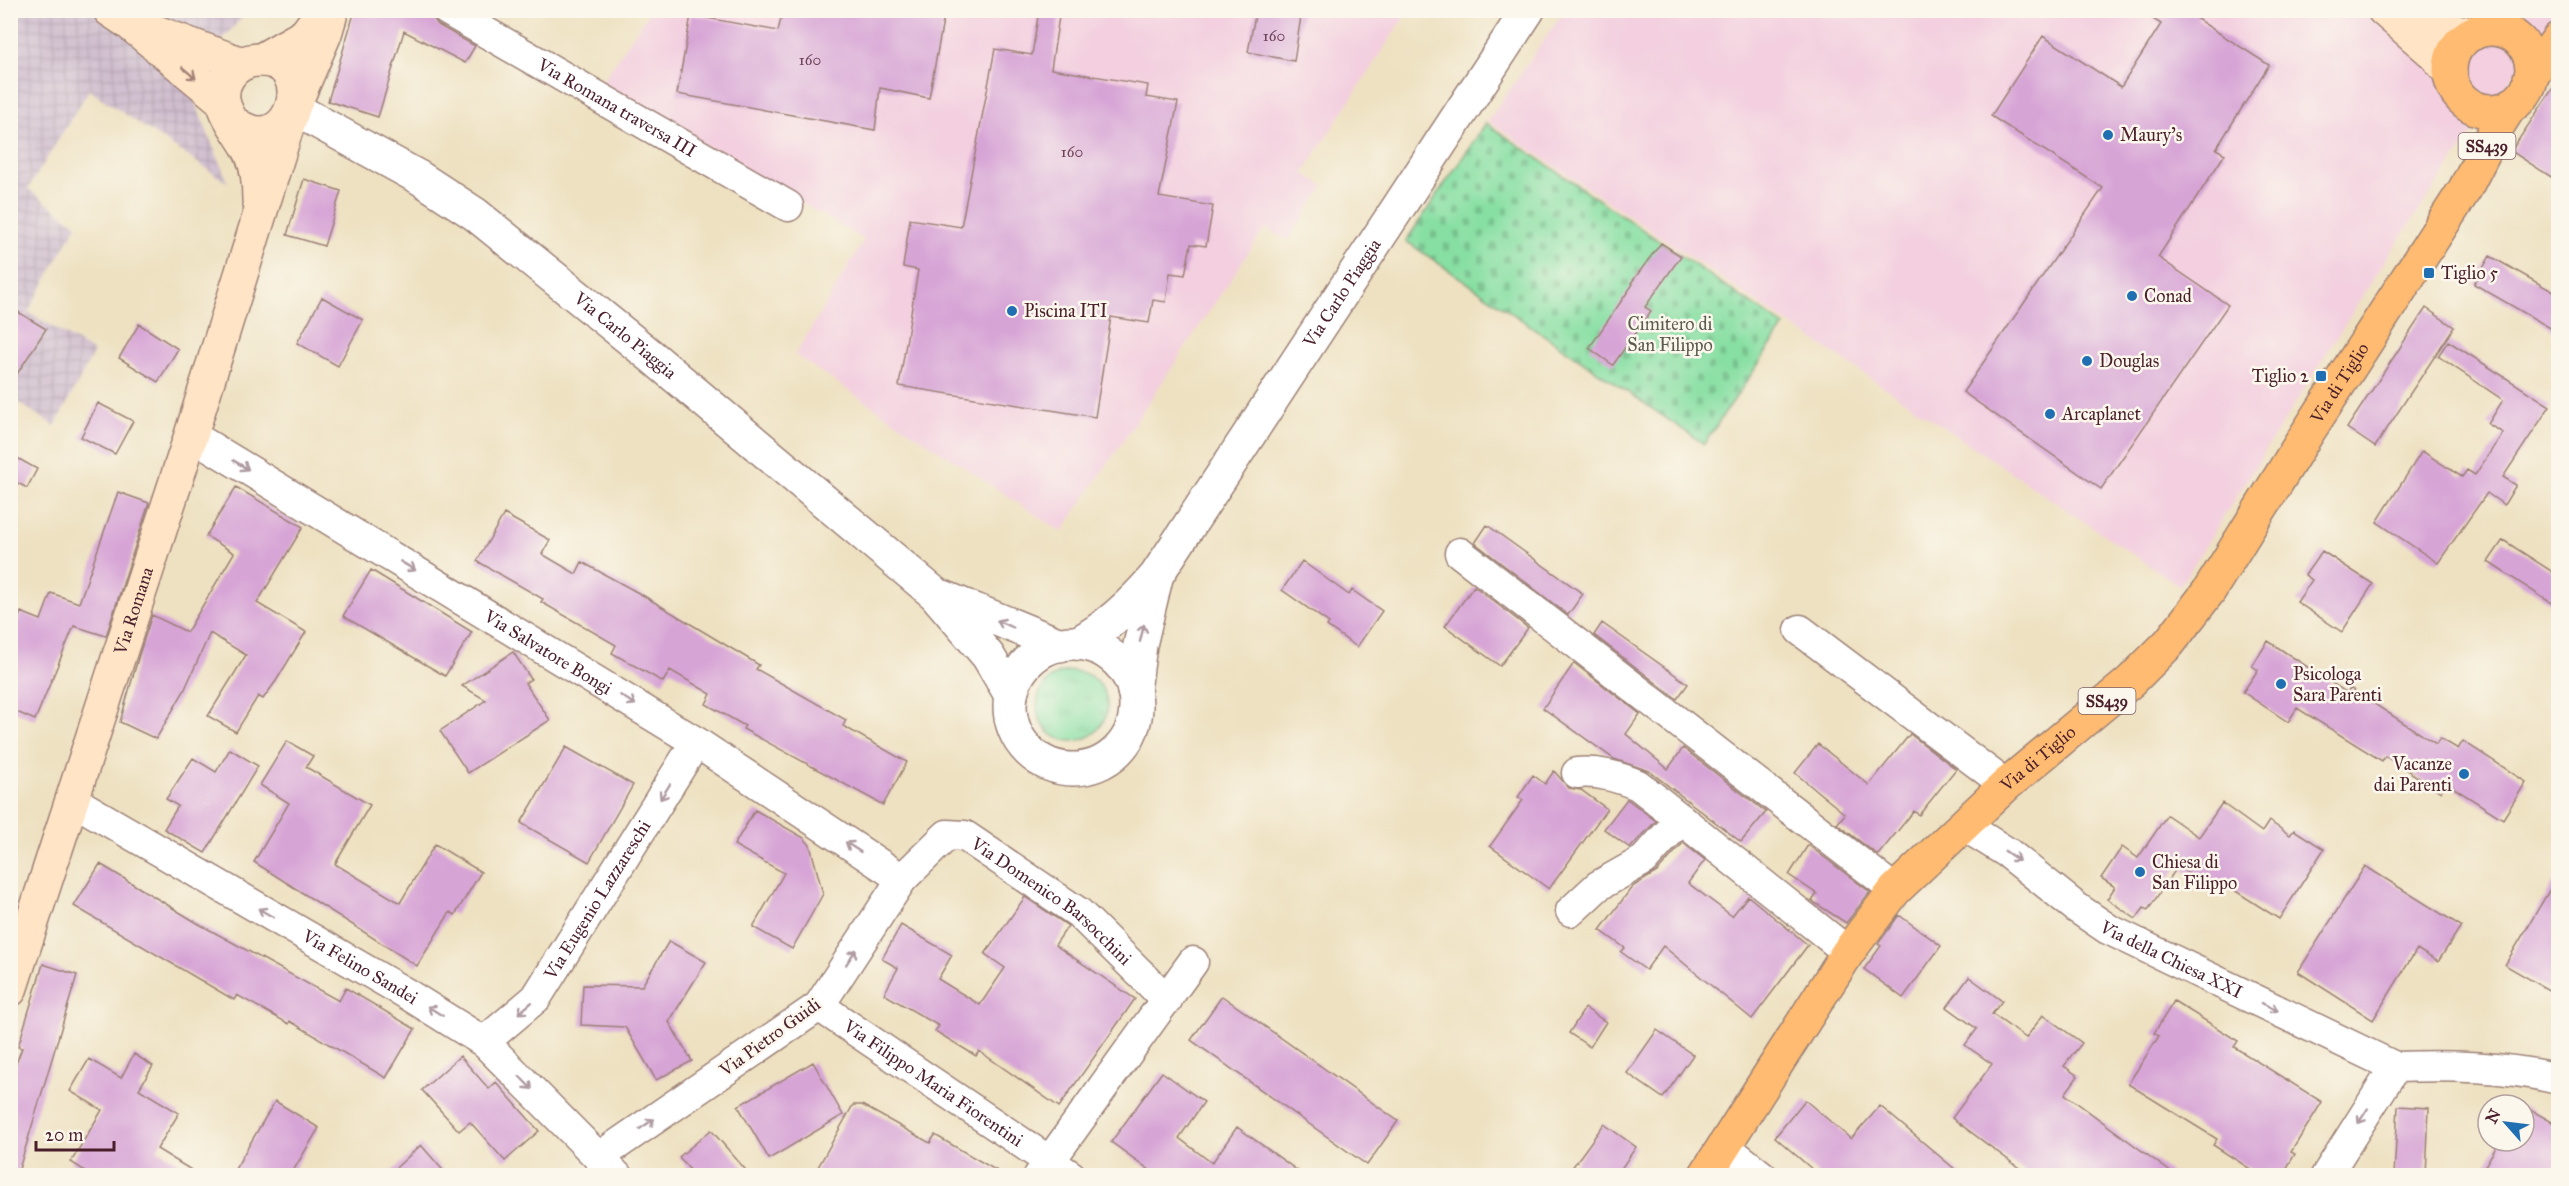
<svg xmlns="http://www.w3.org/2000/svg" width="2569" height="1186" font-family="'IM FELL Great Primer',serif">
	<defs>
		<pattern id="industrial-grid" width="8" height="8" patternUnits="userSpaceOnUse" patternTransform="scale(1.5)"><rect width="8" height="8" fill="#cfbdce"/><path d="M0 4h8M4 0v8" fill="none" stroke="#b3a2b1"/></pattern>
		<pattern id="grass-tufts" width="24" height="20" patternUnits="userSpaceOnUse" patternTransform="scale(1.5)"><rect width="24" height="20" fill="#87dfa3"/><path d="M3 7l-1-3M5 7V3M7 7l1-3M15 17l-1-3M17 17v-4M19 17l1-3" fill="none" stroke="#76bf8c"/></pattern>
		<pattern id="cemetery-stones" width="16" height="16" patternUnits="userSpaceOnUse" patternTransform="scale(1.5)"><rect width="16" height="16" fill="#87dfa3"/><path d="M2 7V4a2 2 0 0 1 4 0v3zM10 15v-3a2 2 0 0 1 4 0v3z" fill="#76bf8c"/></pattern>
	</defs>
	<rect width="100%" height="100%" fill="#fbf7ec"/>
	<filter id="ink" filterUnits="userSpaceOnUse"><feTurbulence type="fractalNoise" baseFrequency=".0167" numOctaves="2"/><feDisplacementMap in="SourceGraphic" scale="12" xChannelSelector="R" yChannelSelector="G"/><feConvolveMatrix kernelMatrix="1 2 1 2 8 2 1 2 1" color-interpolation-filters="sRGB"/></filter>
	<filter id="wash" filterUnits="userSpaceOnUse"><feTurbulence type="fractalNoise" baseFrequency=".008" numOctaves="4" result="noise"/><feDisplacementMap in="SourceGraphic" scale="24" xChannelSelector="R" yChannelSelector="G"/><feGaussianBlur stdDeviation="1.35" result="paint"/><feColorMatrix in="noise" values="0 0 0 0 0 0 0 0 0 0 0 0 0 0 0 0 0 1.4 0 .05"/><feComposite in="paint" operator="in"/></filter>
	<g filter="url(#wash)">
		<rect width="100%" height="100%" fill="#eee1c1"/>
		<path fill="#f3cfdf" d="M650,11h758l-105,162 21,13 -36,54 -23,-12 -203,304 -267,-177 69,-115 -263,-157z
			M1564,11h994l-167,240 -211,335 -692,-465z"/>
		<path fill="url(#industrial-grid)" d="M10,11h238l-30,33 -23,58 33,81 -139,-93 -61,99 49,36 -49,87 66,40 -39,74 -44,-28z"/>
		<path fill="url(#grass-tufts)" stroke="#687f67" stroke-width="1.5" d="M1037 706a35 35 0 1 1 70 0a35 35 0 1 1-70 0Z"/>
		<path fill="url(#cemetery-stones)" stroke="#687f67" stroke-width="1.5" d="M1486,123l298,203 -80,118 -298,-203z"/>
		<g id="blocks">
			<path fill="#d7a4d6" d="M355,10h73l10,15 37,21 -10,17 -61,-32 -26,86 -50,-16z
				M783,10h162l-16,88 -49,-10 -5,42 -198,-36 14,-79 87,16z
				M1039,10h21l-9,59 97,16 -2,12 32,5 -19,95 54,9 -7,40 -15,-2 -6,31 -15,-2 -4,29 -13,-2 -4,23 -38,-6 -16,100 -196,-31 19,-116 -15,-3 7,-48 51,8 34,-178 37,6z
				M1256,10h46l-8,51 -46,-9z
				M2139,10h63l-5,9 72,46 -53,84 9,5 -67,103 70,48 -127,184 -138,-97 140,-204 -112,-72 52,-80 78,51 40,-63z
				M2559,79v103l-48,-31z
				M304,179l37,12 -17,55 -37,-11z
				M1661,243l20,13 -36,51 6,4 -38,54 -24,-17 44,-64 -2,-1z
				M2490,256l69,39v38l-85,-49z
				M322,297l41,23 -25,46 -41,-23z
				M10,307l36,22 -36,56z
				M2426,308l28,19 -79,120 -28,-19z
				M139,324l39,25 -20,33 -39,-24z
				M2448,341l102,65 -47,71 13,8 -12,20 -17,-12 -49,70 -61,-41 45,-71 40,26 5,-7 8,5 28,-42 -15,-9 15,-24 -65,-44z
				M98,403l35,18 -18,33 -34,-17z
				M10,454l27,15 -10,19 -17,-9z
				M236,487l67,40 -46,76 49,29 -30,49 -13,18 -5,-3 -22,36 -28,-16 38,-61 -36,-22 -26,58 -28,48 -36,-17 19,-67 13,-40 35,17 47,-79 -28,-17z
				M118,492l31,11 -43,133 -32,-10 -39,94 -25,-11v-70l11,-27 20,8 10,-27 28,10z
				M504,514l46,26 -8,14 34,20 6,-12 62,34 115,69 -3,4 90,51 -3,6 64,36 -24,43 -140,-76 2,-3 -39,-22 5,-10 -41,-24 -7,12 -51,-29 4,-8 -75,-43 2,-3 -66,-38z
				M1487,525l96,69 -15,21 -93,-72z
				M2503,540l56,36v32l-71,-46z
				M2322,551l51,33 -31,48 -45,-30 15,-22 -7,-5z
				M1302,561l47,34 3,-5 30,21 -25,36 -30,-21 2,-3 -47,-33z
				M371,570l101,62 -27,44 -102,-60z
				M1474,586l54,42 -28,38 -55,-40z
				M1602,623l86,61 -11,15 -83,-64z
				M2268,641l79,52 3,-5 86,56 4,-6 18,11 5,-8 63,41 -23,37 -57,-36 -5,9 -56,-36 -3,5 -85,-53 -9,14 -45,-30 15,-22 -6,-4z
				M513,652l18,27 -6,4 25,37 -82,53 -28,-42 46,-31 -24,-14z
				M1574,663l66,51 -14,20 42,35 15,-21 83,64 -25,30 -92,-71 -35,-12 -71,-51z
				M1910,734l46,35 -37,46 -5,-4 -36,44 -41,-31 8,-10 -50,-41 23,-29 51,41z
				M287,741l26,15 -7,11 64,38 -35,59 65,39 35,-59 46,28 -26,43 -5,-3 -33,54 -163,-104 35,-59 -29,-18z
				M566,747l67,38 -44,77 -68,-39z
				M230,749l28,17 -53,87 -41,-24 14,-23 -12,-7 27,-41 23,14z
				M1554,771l15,17 12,2 26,19 -58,80 -59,-43 33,-46 -5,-3 15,-22 12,9z
				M1627,799l29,22 -26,27 -26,-19z
				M2222,803l40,29 7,-11 21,14 4,-5 30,19 -45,70 -59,-38 -8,10 -34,-25 -30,44 -4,-2 -8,11 -29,-20 8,-12 -14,-9 21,-31 16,11 29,-43 32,22z
				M755,810l49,28 6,7 13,49 -31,55 -39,-22 31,-54 -50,-28z
				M1683,843l22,17 -17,23 44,33 16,-20 60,49 -56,74 -89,-73 -17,24 -25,-18 4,-4 -25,-18 32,-43 25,-15z
				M1808,845l62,47 -24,31 -34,-22 5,-7 -28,-19z
				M100,864l99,60 140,77 7,-13 69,41 -29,49 -96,-57 -1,3 -52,-29 -3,5 -160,-94z
				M2365,866l96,60 -23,36 -21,-13 -44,71 -75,-48z
				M2559,874v122l-54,-31z
				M1025,897l43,29 -13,19 80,54 -76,108 -80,-56 -3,5 -41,-25 4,-5 -55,-32 14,-26 -16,-9 19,-34 51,30 -14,24 42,26 25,-37 -20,-14z
				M1899,915l42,31 -38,52 -39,-29 17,-23 -3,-2z
				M669,941l37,21 -37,60 23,39 -36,19 -31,-53 -44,-2 2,-40 59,1z
				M43,964l34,11 -60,201h-7v-97l12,-31 -4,-1z
				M1969,977l33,24 -10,13 34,24 17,-23 39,28 -18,23 14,10 -13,18 111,82h-146l-78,-58 40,-54 -27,-19 12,-16 -30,-22z
				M1222,996l176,125 -31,44 -176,-125z
				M2174,1001l64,40 -4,6 88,55 -31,50 4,2 -13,22h-21l-48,-31 4,-6 -89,-55 31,-48 -5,-3z
				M1585,1008l21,14 -16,25 -21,-14z
				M1657,1030l36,25 -30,43 -36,-25z
				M134,1054l19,12 -14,23 40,24 -22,36 44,27h-108l-22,-14 31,-52 -32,-19 19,-32 32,19z
				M460,1056l29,33 7,-7 43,49 -34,30 -35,-39 -11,9 -37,-41z
				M813,1062l30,53 -74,44 -31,-53z
				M1162,1072l42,30 -25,36 33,25 25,-36 68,49h-147l-47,-34z
				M1805,1100l46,39 29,-33 83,70h-143l-45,-39z
				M275,1101l44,27 -29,48h-59z
				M853,1105h9l68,38 5,-8 71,41h-193z
				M2398,1106l31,2 -3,68h-32z
				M2524,1106l35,20v50h-80l19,-32 -4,-3h30z
				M1604,1124l32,23 -20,29h-50z
				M711,1130l40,46h-56l-16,-19z
				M421,1145l27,31h-61z"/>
		</g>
	</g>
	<g filter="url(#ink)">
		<use href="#blocks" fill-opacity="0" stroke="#9c8076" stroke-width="1.5"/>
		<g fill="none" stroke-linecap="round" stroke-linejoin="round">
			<g stroke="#9c8076" stroke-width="33">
				<g id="minor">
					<path id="s1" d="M447,10l341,196"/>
					<path id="s2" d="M191,435l505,307 206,137"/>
					<path d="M1460,553l435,337"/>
					<path d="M1800,630l206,155"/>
					<path d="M1577,773c22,-2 41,4 61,12l210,167"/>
					<path id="s3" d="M72,800l335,194 77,48 133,134"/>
					<path id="s4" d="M1963,825l45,28 69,55 31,21 287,138c55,-2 110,-1 163,12"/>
					<path d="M1571,911l27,-25 46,-26 37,-41"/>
					<path id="s5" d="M819,1006l252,170"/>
					<path id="s6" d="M484,1042l52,-44 160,-256"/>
					<path d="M1724,1146l38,30"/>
					<path id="s7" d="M599,1157l220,-151 83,-127 45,-44 18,1 114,77 88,87"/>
					<path d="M1039,1176l154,-214"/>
					<path d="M2326,1176l69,-109"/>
				</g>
			</g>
			<g stroke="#9c8076" stroke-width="36">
				<g id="tertiary">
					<path id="s8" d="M293,108l127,70 55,36 176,142 284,238 53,62 23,39"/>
					<path d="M943,597l117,48"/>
					<path id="s9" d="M1078,643c31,-17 55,-40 78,-67l372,-566"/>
					<circle cx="1073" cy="706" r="63"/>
					<path d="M1134,691l6,-46 16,-67"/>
				</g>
			</g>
			<g stroke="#9c8076" stroke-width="36">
				<g id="secondary">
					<path d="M110,10l18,12 95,79"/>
					<path d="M2384,10l52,45 14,18"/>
					<path d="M2401,14l37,16 36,3"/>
					<path d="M151,30l91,34"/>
					<path d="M261,60l44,-25 19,-25"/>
					<path d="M237,125c57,37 83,-67 22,-65 -13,0 -24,6 -31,17 -18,28 14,54 24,78 6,15 7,29 7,45"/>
					<path id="s10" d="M10,990l181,-555 102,-327 32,-74 7,-24"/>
				</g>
			</g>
			<g stroke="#9c8076" stroke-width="36">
				<g id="primary">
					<circle cx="2491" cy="70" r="41"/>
					<path d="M2530,78l28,-39"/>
					<path id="s11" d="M1705,1176l143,-224 47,-62 111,-105 124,-103 39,-39 40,-52 99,-159 157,-243 30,-59 16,-25"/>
				</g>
			</g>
			<use href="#minor" stroke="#fff" stroke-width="30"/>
			<use href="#tertiary" stroke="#fff" stroke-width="33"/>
			<use href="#secondary" stroke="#ffe4c6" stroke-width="33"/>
			<use href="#primary" stroke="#febb71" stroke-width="33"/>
		</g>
		<defs><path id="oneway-shaft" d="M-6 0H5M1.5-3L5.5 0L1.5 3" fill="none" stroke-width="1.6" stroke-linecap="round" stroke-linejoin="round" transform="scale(1.5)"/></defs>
		<use stroke="#a48278" href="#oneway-shaft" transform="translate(189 73) rotate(40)"/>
		<g stroke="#ae9aa0">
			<use href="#oneway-shaft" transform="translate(241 465) rotate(31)"/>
			<use href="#oneway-shaft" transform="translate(408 566) rotate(31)"/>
			<use href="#oneway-shaft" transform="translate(1005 624) rotate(-157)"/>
			<use href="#oneway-shaft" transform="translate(1142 633) rotate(-77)"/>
			<use href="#oneway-shaft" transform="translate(628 700) rotate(32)"/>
			<use href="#oneway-shaft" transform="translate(665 792) rotate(122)"/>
			<use href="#oneway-shaft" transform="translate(853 847) rotate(-147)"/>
			<use href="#oneway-shaft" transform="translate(2012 856) rotate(35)"/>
			<use href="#oneway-shaft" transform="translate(266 913) rotate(-150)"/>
			<use href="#oneway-shaft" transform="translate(851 957) rotate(-57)"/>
			<use href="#oneway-shaft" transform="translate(2270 1007) rotate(26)"/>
			<use href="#oneway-shaft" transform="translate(525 1008) rotate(140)"/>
			<use href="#oneway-shaft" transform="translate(435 1011) rotate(-148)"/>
			<use href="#oneway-shaft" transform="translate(526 1083) rotate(46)"/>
			<use href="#oneway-shaft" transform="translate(2363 1116) rotate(123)"/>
			<use href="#oneway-shaft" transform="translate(647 1124) rotate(-34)"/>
		</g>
	</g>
	<g fill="#1f6fb2" stroke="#fbf7ec" stroke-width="2">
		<circle cx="2108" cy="135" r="6"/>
		<rect x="2423" y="267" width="12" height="12" rx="3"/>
		<circle cx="2132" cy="296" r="6"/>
		<circle cx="1012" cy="311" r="6"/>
		<circle cx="2087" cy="361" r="6"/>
		<rect x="2315" y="370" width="12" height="12" rx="3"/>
		<circle cx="2050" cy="414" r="6"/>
		<circle cx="2281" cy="684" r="6"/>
		<circle cx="2464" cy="774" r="6"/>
		<circle cx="2140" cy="872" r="6"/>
	</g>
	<g text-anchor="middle" stroke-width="5" stroke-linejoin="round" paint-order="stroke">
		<g font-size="15" fill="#6d4056">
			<text x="1274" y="41">160</text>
			<text x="810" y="65">160</text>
			<text x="1072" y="157">160</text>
		</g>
		<g fill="#fbf7ec" stroke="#7f6065" stroke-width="1.5">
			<rect x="2458.5" y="133" width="57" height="26" rx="4.5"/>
			<rect x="2078.5" y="688" width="57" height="26" rx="4.5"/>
		</g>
		<g font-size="16" font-weight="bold" fill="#4a1f2b">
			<text x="2487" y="152">SS439</text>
			<text x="2107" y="707">SS439</text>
		</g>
		<g font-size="18" fill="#4a1f2b" stroke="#fbf7ec">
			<text dy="6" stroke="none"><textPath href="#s1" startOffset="196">Via Romana traversa III</textPath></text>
			<text dy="6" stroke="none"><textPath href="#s9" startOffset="442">Via Carlo Piaggia</textPath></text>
			<text dy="6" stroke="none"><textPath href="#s8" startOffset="404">Via Carlo Piaggia</textPath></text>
			<text dy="6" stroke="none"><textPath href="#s11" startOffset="1024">Via di Tiglio</textPath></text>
			<text dy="6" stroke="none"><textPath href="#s10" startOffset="399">Via Romana</textPath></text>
			<text dy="6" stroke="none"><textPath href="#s2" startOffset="418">Via Salvatore Bongi</textPath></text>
			<text dy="6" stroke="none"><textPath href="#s11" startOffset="538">Via di Tiglio</textPath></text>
			<text dy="6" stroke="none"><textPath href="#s6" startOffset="184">Via Eugenio Lazzareschi</textPath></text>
			<text dy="6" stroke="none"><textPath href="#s7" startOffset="608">Via Domenico Barsocchini</textPath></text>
			<text dy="6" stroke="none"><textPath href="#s4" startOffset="249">Via della Chiesa XXI</textPath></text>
			<text dy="6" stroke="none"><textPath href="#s3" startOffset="333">Via Felino Sandei</textPath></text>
			<text transform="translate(770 1037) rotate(-36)" y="6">Via Pietro Guidi</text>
			<text dy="6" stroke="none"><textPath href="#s5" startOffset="138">Via Filippo Maria Fiorentini</textPath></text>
		</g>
		<g font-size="18" fill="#4a1f2b" stroke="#fbf7ec" text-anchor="start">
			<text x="2120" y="141">Maury's</text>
			<text x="2441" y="279">Tiglio 5</text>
			<text x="2144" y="302">Conad</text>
			<text x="1024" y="317">Piscina ITI</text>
			<text x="2099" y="367">Douglas</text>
			<text x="2309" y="382" text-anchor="end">Tiglio 2</text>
			<text x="2062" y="420">Arcaplanet</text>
			<text x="2293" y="680">Psicologa<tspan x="2293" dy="21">Sara Parenti</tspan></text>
			<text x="2452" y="770" text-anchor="end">Vacanze<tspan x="2452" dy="21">dai Parenti</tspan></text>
			<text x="2152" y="868">Chiesa di<tspan x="2152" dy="21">San Filippo</tspan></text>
		</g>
		<g font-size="18" fill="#5c594f" stroke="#fbf7ec">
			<text x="1670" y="330">Cimitero di<tspan x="1670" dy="21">San Filippo</tspan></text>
		</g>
	</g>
	<rect width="2569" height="1186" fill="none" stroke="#fbf7ec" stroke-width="36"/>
	<g transform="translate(2506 1123) rotate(298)"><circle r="28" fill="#fbf7ec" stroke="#b4a19f" stroke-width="1.5"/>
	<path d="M0-4.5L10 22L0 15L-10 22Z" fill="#1f6fb2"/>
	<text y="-9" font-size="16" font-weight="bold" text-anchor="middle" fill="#4a1f2b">N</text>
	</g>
	<path d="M36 1141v9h78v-9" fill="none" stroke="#4a1f2b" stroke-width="3"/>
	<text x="45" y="1141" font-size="18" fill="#4a1f2b" stroke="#fbf7ec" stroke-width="4.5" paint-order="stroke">20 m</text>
</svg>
